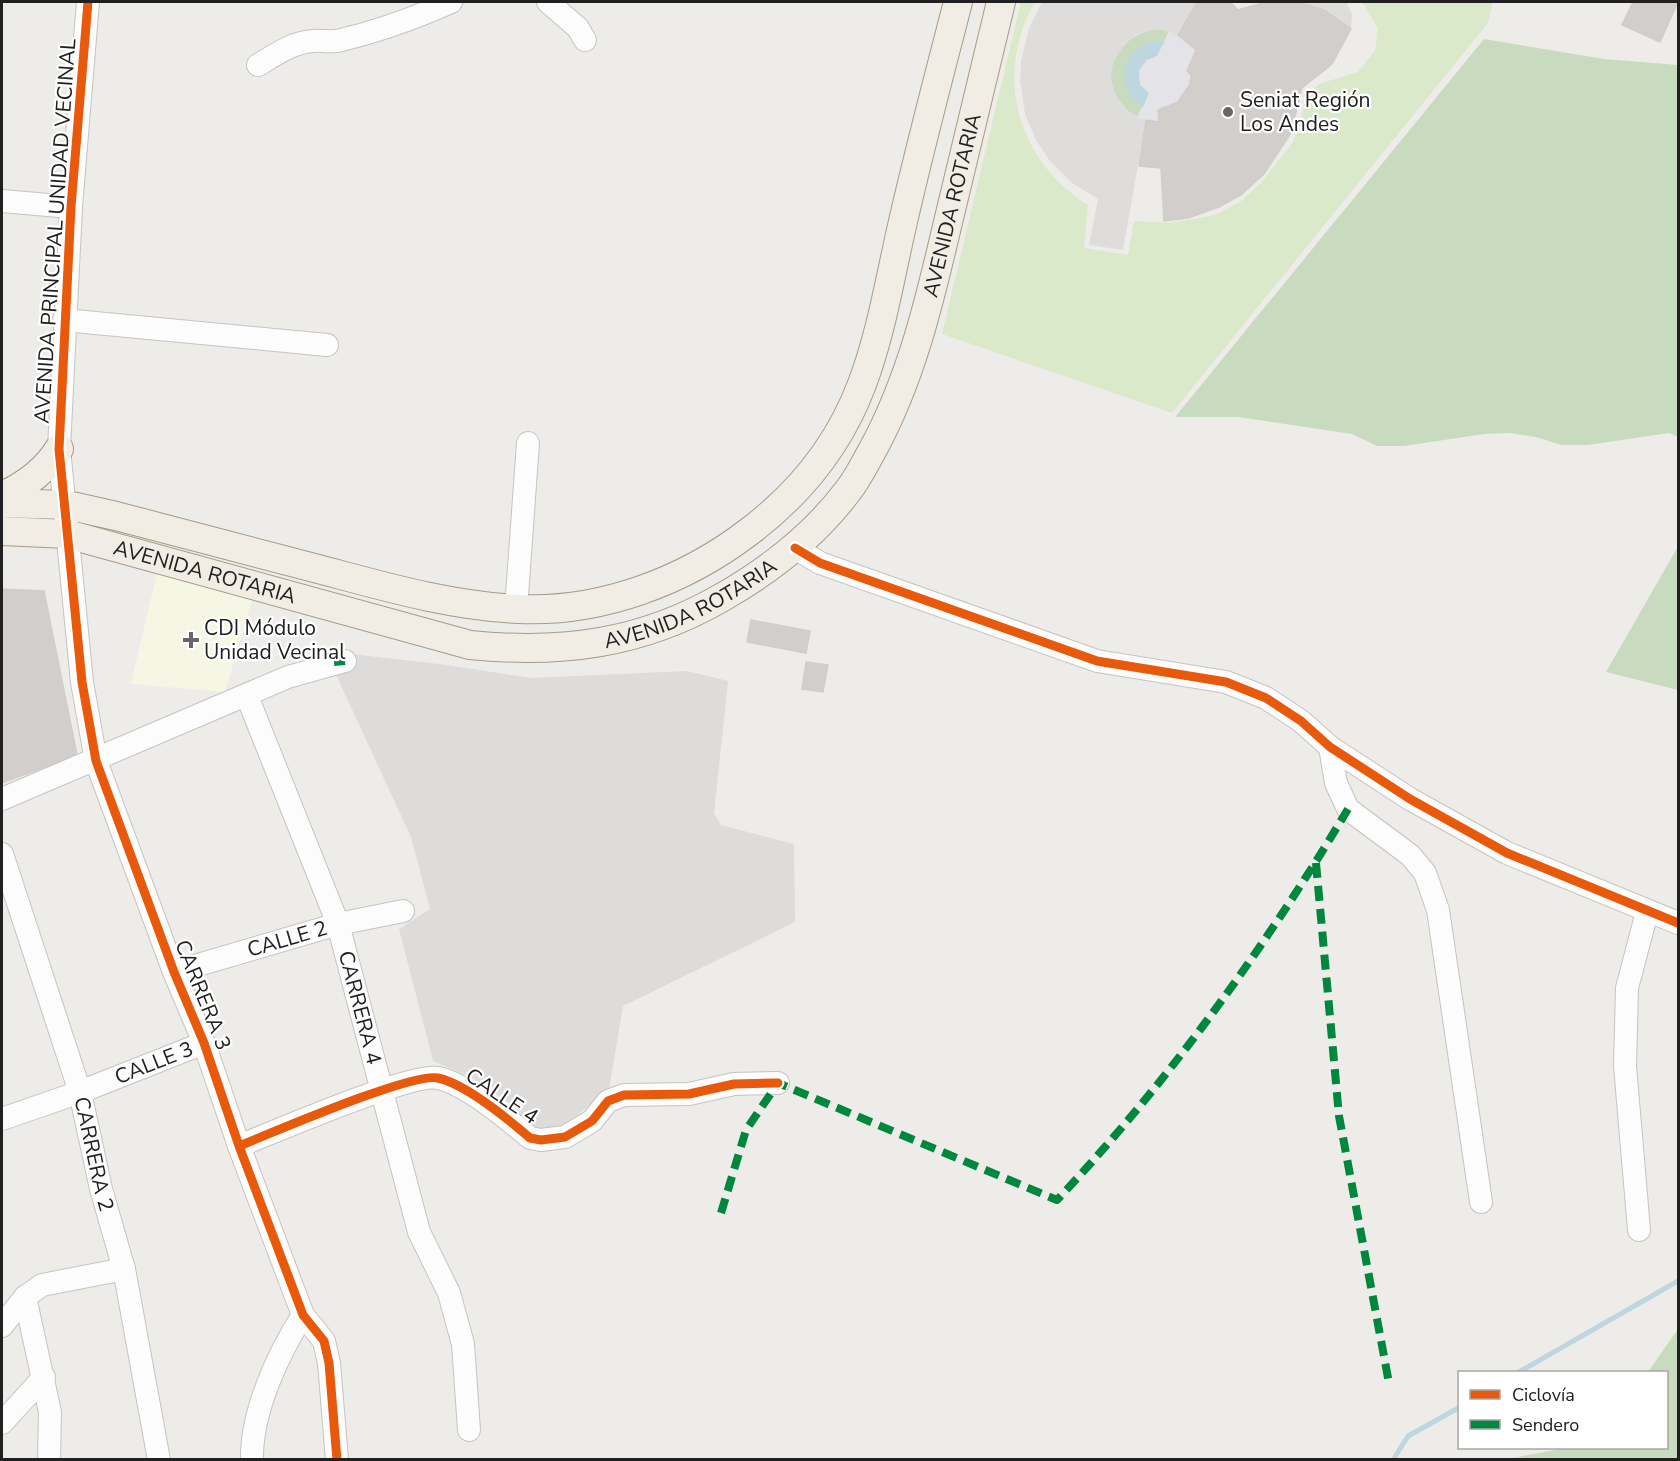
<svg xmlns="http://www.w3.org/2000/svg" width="1680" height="1461" font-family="'Nunito Sans',sans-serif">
	<rect width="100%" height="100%" fill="#eeece8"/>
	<path fill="#dddcda" d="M325,651l122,14 84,13 156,-7 41,10 -14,132 7,12 73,19 1,78 -172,84 -14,83 -49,41 -24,3 -28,-31 -35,-24 -40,-17 -34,-132 31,-20 -19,-72z"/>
	<path fill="#f6f6e5" d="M157,572l96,25 -28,95 -94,-8z"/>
	<path fill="#d9e9c9" d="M1021,2h14c-42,73 -18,159 53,203l-4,43 44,7 6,-34 36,2 45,-8 25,-13 21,-19 32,-41 15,-48 11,-10 39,-12 17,-21 3,-23 -16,-26h131l-5,21 -316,390 -230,-79z"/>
	<path fill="#c8dbbf" d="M1157,29l12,2 -5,11c-39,-3 -54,44 -21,65l-6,10c-44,-25 -29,-81 20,-88z
		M1484,39l120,20 74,6v372l-9,-4 -81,12h-27l-25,-8 -26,-4 -26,1 -80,12h-27l-25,-12 -113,-17h-64z
		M1678,548v142l-72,-18 70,-122z
		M1678,1329v130h-171l59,-11h100v-76h-18z"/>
	<path fill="#dedddc" d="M1042,2h155l-19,33 -18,-6 -23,5 -13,10 -11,19 -2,17 6,18 13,15 16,7 -23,130 -34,-5 9,-46 -26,-16 -22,-22 -14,-21 -11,-26 -5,-33 1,-20 8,-33z
		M1295,2h51l6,12 -1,15 -27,-19z"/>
	<path fill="#e4e3e7" d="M1169,31l11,5 16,14 -9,21 4,4 -1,9 -14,20 -18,6 1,12 -11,-1 -11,-4 12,-24 -9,-8 -1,-15 10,-12 8,-2z"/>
	<path fill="#bed6df" d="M1152,42h12l-7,14 -10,4 -8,10 1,15 9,8 -6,14c-28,-17 -24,-57 9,-65z"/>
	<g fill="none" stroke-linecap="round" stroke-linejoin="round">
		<path stroke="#bed6df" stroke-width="5" d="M1519,1372l159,-91
			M1393,1460l15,-24 52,-29"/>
	</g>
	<path fill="#d1cecb" stroke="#d1ceca" stroke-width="1.5" d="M1197,2h33l8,8 28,-8h31l27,8 27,19 -19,35 -30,24 -11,45 -27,41 -23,21 -22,12 -31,11 -24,3 -3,-53 -22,-2 7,-46 13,2 -1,-12 20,-8 12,-18 1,-9 -4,-4 9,-21 -18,-15z
		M1633,2h45l-18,40 -38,-17z
		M2,589l42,2 33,164 -75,28z
		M751,620l59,11 -4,22 -59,-11z
		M806,662l22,3 -5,27 -21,-3z"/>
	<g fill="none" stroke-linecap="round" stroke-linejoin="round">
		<g stroke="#c5c4c3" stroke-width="24">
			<g id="minor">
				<path d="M88,2l-17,205 -12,242 23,233 14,79 78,211 30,71 35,103 64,169 21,26 5,22 8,97"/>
				<path d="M548,2l30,26 7,12"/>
				<path d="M258,65c17,-10 35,-23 55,-24 9,-1 19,2 28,-1 38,-9 74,-22 110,-38"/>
				<path d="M2,201l69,6"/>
				<path d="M64,320l263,25"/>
				<path d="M795,548l25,15 277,98 129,21 40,16 35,23 29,26 80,52 97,54 171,70"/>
				<path d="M516,609l12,-166"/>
				<path id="s1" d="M247,696l91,228 81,308 30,61 14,51 6,86"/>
				<path d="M1330,747l6,36 12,26 62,46 15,18 13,37 43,292"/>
				<path d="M2,799l286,-122 57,-16"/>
				<path id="s2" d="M2,854l78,238 21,97 23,80 35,191"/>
				<path id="s3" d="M174,972l164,-48 65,-13"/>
				<path id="s4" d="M2,1119l78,-27 124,-49"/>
				<path d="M239,1146c33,-13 173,-74 199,-68 28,6 70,41 92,60l11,2 24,-3 27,-16 16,-20 16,-6 65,-1 45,-10 44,-1"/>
				<path d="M1639,1230l-14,-164 2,-78 20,-76"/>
				<path d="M25,1297l25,115 -1,48"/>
				<path d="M2,1326l23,-29 17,-12 82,-16"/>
				<path d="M2,1423l42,-46"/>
				<path d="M252,1460c-1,-48 26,-106 51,-145"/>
			</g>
		</g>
		<g stroke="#a39c86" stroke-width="30">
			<g id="major">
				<path d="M2,496c22,-10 44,-26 57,-47"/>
				<path d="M2,503l65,2 49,11c69,18 137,36 206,54 64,17 129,36 196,39 83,4 167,-28 232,-78 50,-38 90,-88 112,-147 19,-50 28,-106 40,-158 17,-75 37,-150 56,-224"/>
				<path id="s5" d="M2,531l65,3 403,111c91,9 171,-1 251,-47 49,-28 92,-61 126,-106 10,-12 17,-27 25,-41 40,-73 58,-152 77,-233 17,-72 35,-144 52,-216"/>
			</g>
		</g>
		<use href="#minor" stroke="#fcfcfc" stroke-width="22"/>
		<use href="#major" stroke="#f1ede5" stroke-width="28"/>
		<path stroke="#00873e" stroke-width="8" stroke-dasharray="15 8" stroke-linecap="butt" d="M334,662l11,-1
			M1316,863l23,253 50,267
			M721,1213l25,-83 32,-47 279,117c111,-118 208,-252 291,-391"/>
		<g stroke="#fff" stroke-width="13">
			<path id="cycleway" d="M88,2l-17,205 -12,242 23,233 14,79 78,211 30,71 35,103 64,169 21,26 5,22 8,97
				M795,548l25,15 277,98 129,21 40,16 35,23 29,26 80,52 97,54 171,70
				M239,1146c33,-13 173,-74 199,-68 28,6 70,41 92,60l11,2 24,-3 27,-16 16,-20 16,-6 65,-1 45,-10 44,-1"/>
		</g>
		<use href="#cycleway" stroke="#e8590c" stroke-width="9"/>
	</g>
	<g fill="#686766" stroke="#fff" stroke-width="2">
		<circle cx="1228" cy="112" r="6"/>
		<path d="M188 631h6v6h6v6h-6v6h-6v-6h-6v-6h6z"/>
	</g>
	<g text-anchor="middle" stroke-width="4.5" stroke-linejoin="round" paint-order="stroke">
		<g font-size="21" fill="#202020" stroke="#fff" text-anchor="start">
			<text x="1240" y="107">Seniat Región<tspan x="1240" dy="24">Los Andes</tspan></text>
			<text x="204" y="635">CDI Módulo<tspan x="204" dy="24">Unidad Vecinal</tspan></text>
		</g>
		<g font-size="21" fill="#202020" stroke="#fff">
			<text dy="7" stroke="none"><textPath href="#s5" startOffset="1216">AVENIDA ROTARIA</textPath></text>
			<text transform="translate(55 231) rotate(-86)" y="7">AVENIDA PRINCIPAL UNIDAD VECINAL</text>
			<text dy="7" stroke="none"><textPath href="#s5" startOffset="208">AVENIDA ROTARIA</textPath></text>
			<text dy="7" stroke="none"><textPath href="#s5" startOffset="712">AVENIDA ROTARIA</textPath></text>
			<text dy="7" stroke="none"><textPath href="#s3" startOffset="118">CALLE 2</textPath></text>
			<text transform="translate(203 995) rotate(68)" y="7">CARRERA 3</text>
			<text dy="7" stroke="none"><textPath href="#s1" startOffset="332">CARRERA 4</textPath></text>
			<text dy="7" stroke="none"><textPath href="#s4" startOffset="162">CALLE 3</textPath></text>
			<text transform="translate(502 1096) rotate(34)" y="7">CALLE 4</text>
			<text dy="7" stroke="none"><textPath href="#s2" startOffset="314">CARRERA 2</textPath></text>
		</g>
	</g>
	<rect width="1680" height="1461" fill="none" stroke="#202020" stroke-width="6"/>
	<rect x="1458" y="1371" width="210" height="78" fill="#ffffff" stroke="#a6a6a6" stroke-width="1.5"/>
	<rect x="1470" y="1390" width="30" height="9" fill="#e8590c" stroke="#a6a6a6" stroke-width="1.5"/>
	<text x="1512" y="1401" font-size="18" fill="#202020">Ciclovía</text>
	<rect x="1470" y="1420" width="30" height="9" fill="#00873e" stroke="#a6a6a6" stroke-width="1.5"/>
	<text x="1512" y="1431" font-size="18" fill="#202020">Sendero</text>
</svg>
